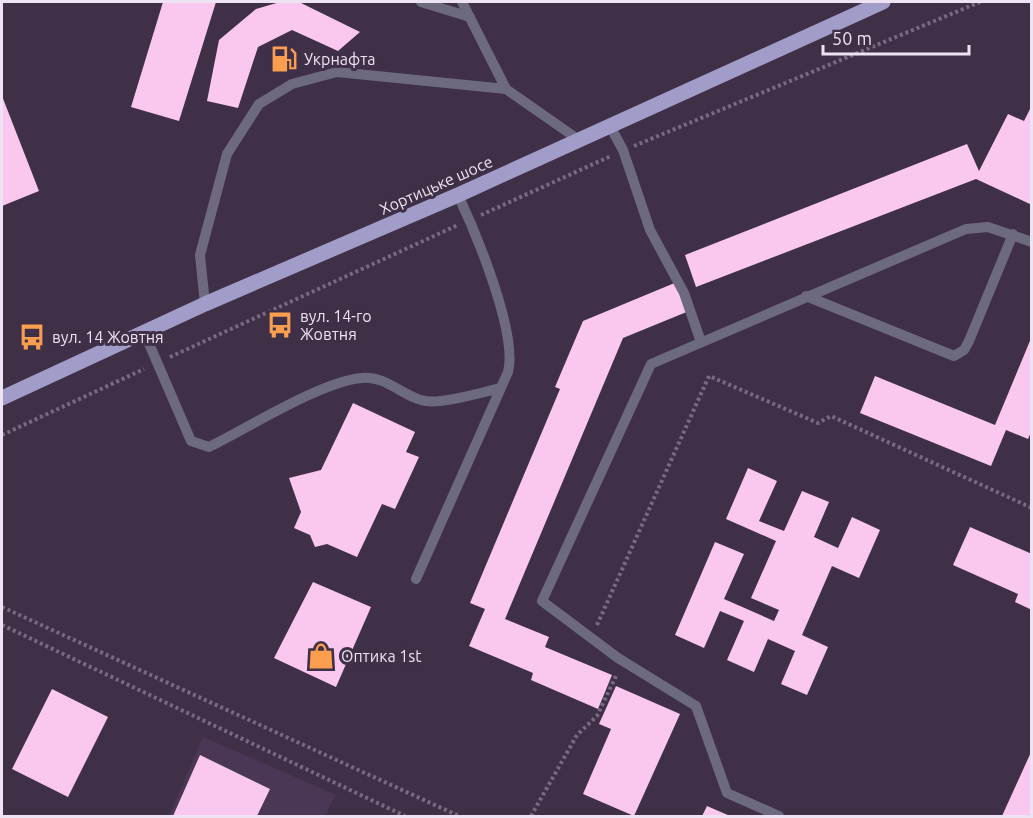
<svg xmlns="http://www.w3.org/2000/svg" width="1033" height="818" font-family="Ubuntu,sans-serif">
	<rect width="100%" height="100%" fill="#3f3048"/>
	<path fill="#4a3755" d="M203,737l133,58 -11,21h-156z"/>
	<path fill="#fac8ef" d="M163,2h53l-37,119 -48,-14z
		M280,2h19l61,30 -22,19 -46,-21 -34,17 -20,61 -31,-7 12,-61 37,-31z
		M2,96l37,95 -37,15z
		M1032,105v100l-56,-26 -280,108 -11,-32 282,-111 12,27 29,-57 16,7z
		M677,282l12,29 -66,27 -118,281 44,18 -4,10 67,28 -14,34 -67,-29 2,-7 -64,-27 16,-37 -15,-6 90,-214 -5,-2 28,-66z
		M1032,336v94l-4,9 -22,-9 -15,36 -131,-53 15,-37 120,49z
		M353,403l62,29 -9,20 13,5 -24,52 -13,-5 -25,53 -30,-13 -12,3 -5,-12 -16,-7 7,-16 -12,-34 32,-8z
		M748,468l29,13 -18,40 25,10 18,-40 27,11 -15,35 24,11 14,-31 28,13 -21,48 -27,-12 -30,69 26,12 -21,48 -26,-11 14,-33 -27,-12 -14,33 -27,-12 17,-39 -24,-10 -16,37 -29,-13 40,-93 29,12 -20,45 50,22 5,-11 -28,-12 25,-57 -50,-22z
		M970,527l62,27v56l-17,-8 3,-8 -65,-29z
		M313,582l58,25 -35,80 -62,-29z
		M616,686l64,28 -46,102 -51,-22 28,-65 -12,-5z
		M52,689l56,28 -40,80 -56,-28z
		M1032,750v66h-30z
		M200,755l70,34 -13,27h-84z
		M707,806l23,10h-28z"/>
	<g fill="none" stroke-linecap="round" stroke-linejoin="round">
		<path stroke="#786a80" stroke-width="4" stroke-dasharray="3 3" stroke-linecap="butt" d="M634,146l346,-144
			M481,215l130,-59
			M170,357l288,-132
			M2,435l142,-66
			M2,607l457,209
			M2,625l403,191
			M597,625l112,-249 109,47 13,-7 201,92
			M531,816l46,-81 20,-19 20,-42"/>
		<path stroke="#6d6a80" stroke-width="10" d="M421,2l49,15
			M462,2l44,87
			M610,126l13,24 27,80 34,63 17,49
			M806,296l148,60 10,-6 5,-9 44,-107
			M205,304l-5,-49 27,-101 32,-50 33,-20 45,-12 169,17 73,51
			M144,332l47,109 18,6c39,-19 113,-66 153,-69 24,-2 38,16 59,22 17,6 61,-8 80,-12
			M416,579l92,-207c10,-38 -32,-139 -50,-177
			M779,816l-52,-23 -31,-87 -78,-48 -76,-57 109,-237 315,-135 22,-2 44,15"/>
		<path stroke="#a29cc8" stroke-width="15" d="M2,398l203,-94 253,-109 425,-193"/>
	</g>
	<defs>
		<g id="fuel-bare" transform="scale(2.07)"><path d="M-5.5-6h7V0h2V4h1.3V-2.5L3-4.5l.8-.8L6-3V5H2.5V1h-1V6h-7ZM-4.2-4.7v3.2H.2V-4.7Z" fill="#fb9e50" stroke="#3f3048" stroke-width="2.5" paint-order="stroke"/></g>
		<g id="bus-bare" transform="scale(2.07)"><path d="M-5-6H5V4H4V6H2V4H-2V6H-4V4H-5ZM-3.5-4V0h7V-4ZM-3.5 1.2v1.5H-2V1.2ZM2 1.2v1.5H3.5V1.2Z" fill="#fb9e50" stroke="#3f3048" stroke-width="2.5" paint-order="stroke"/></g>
		<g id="shop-bare" transform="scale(2.07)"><path d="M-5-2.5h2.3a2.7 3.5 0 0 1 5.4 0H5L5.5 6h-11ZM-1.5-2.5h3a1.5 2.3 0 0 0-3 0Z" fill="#fb9e50" stroke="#3f3048" stroke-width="2.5" paint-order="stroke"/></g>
	</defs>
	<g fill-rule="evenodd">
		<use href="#fuel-bare" x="284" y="59"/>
		<use href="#bus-bare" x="280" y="325"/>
		<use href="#bus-bare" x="32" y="337"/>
		<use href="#shop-bare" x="321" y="656"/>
	</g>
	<g text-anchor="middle" stroke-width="6" stroke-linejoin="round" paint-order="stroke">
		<g font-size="16" fill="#ede3f3" stroke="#3f3048" text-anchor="start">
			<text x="304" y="65">Укрнафта</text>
			<text x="300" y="322">вул. 14-го<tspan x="300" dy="18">Жовтня</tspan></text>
			<text x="52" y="343">вул. 14 Жовтня</text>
			<text x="341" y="662">Оптика 1st</text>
		</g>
		<g font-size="16" fill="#ede3f3" stroke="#3f3048">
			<text transform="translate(436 185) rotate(-24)" y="6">Хортицьке шосе</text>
		</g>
	</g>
	<rect width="1033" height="818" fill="none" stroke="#ede3f3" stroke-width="6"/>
	<path d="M823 45v9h146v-9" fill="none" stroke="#ede3f3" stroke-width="3"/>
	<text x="832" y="45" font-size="18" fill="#ede3f3" stroke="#3f3048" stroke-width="4.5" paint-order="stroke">50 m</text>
</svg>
